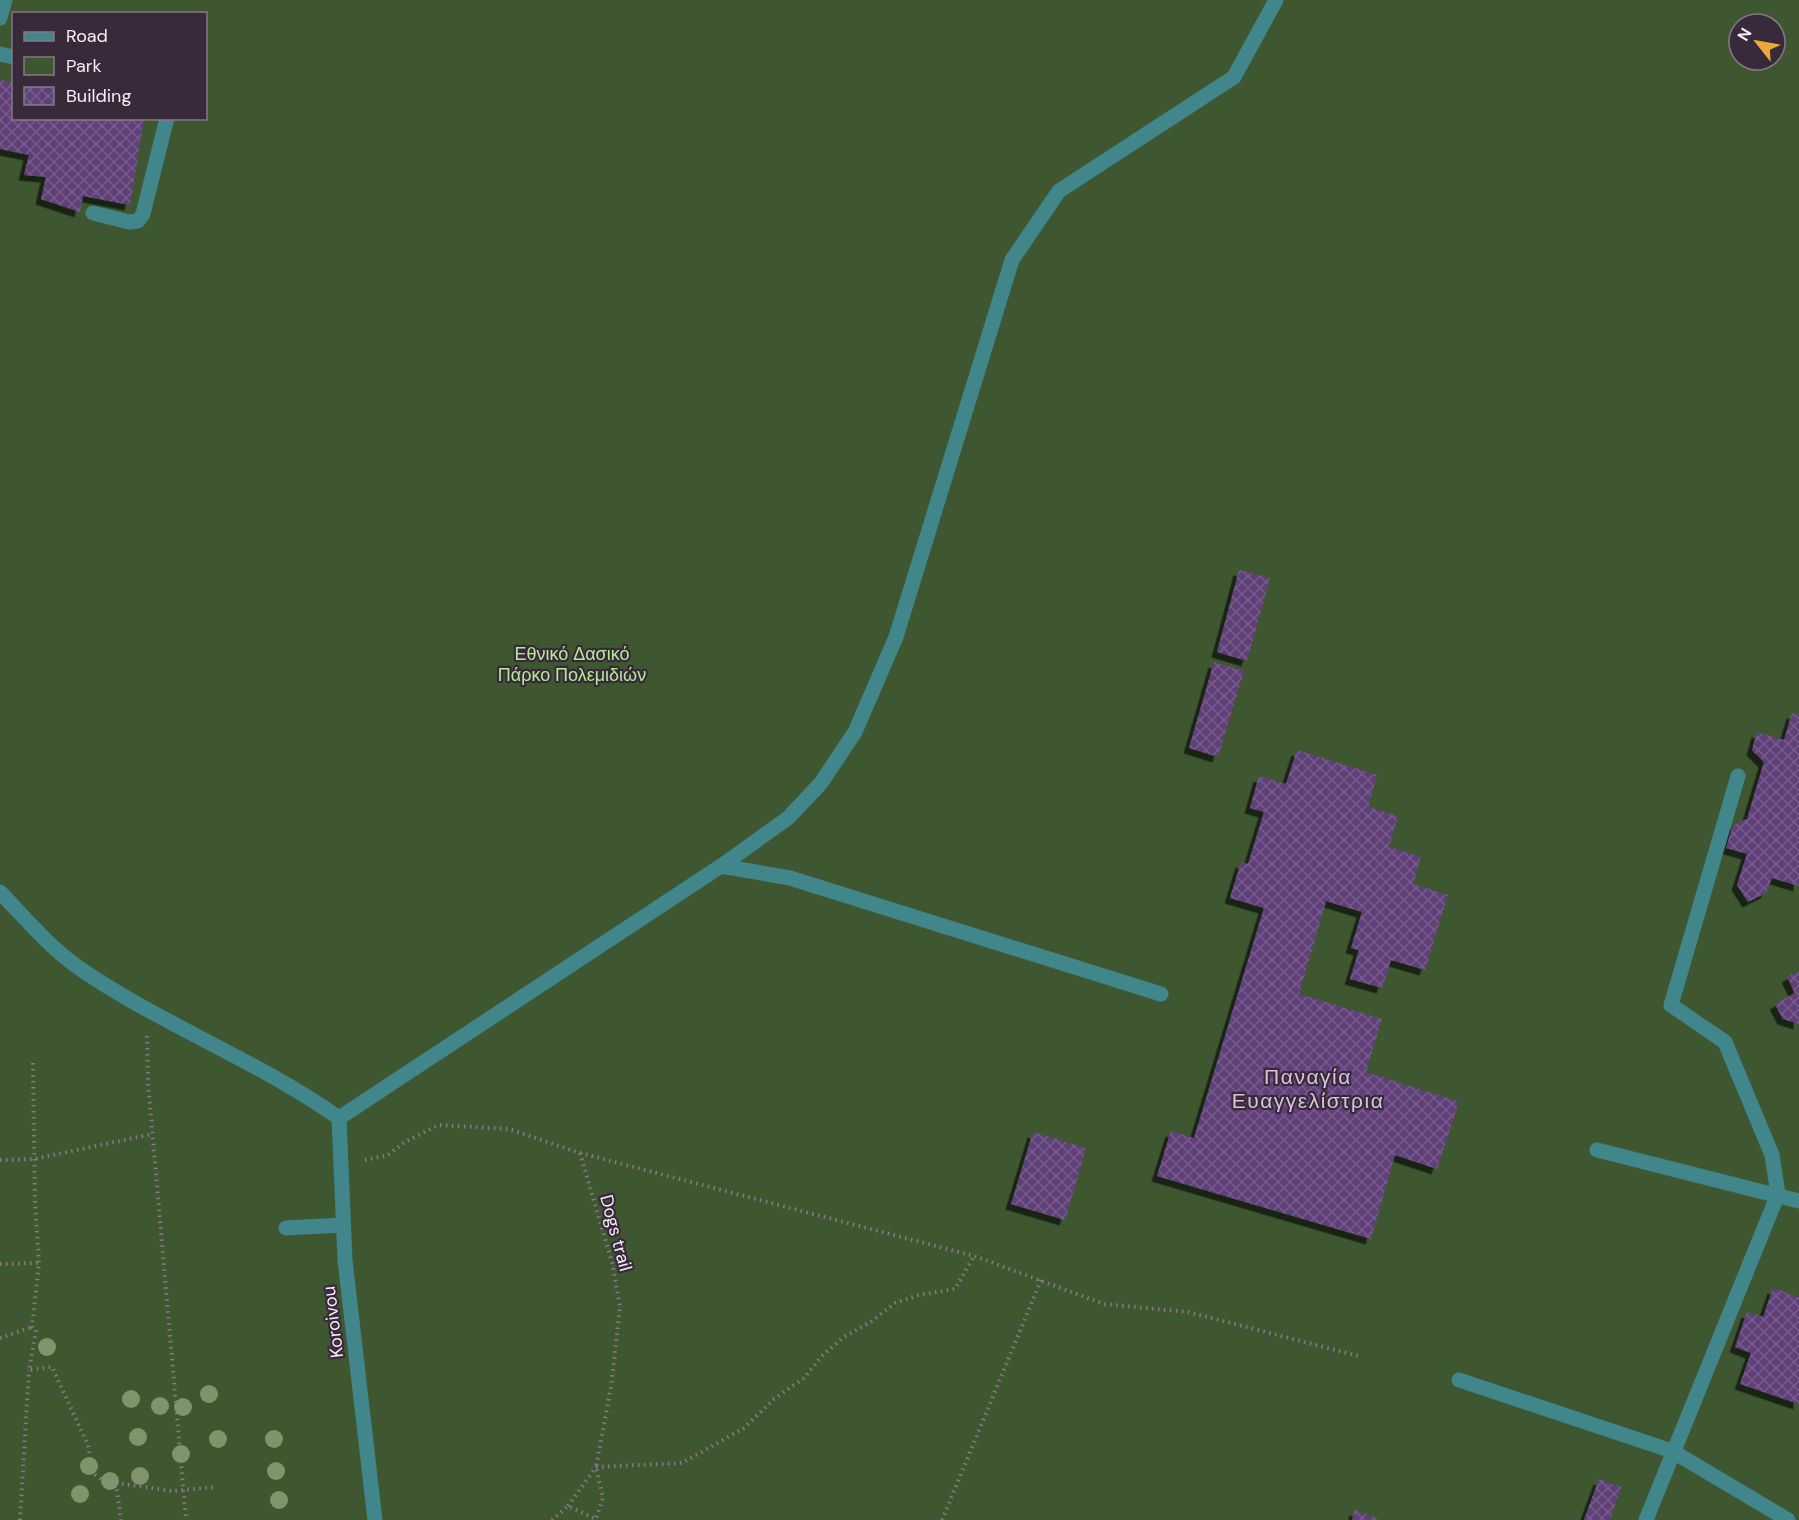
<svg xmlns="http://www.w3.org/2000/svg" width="1799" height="1520" font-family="'DM Sans',sans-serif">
	<defs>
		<pattern id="building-cross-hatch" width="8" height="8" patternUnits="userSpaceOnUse" patternTransform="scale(1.5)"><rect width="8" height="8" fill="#604079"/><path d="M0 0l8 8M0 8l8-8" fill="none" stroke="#785c8d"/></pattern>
		<filter id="shadow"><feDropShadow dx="-5.5" dy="5.5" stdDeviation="0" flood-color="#0009"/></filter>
	</defs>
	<rect width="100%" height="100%" fill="#392a3b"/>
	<path fill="#3f5731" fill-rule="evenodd" d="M0,0h1799v1520h-1799zM14,14h192v104h-192zM1739,24h36v36h-36z"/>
	<path fill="url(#building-cross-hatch)" filter="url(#shadow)" d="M0,80l14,3v35h130l-14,87 -47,-9 -3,16 -39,-13 5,-22 -22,-2 5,-20 -29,-6z
		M1239,570l31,8 -23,83 -30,-9z
		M1214,662l30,9 -26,86 -29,-9z
		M1792,713l7,2v171l-27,-8 -6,15 -18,9 -11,-17 10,-31 -21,-6 7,-23 14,-6 17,-57 -12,-12 5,-18 27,8z
		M1297,750l80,25 -9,32 30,9 -9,31 32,10 -8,27 35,11 -23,75 -34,-10 -9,28 -32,-9 9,-29 -8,-2 11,-36 -36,-11 -27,93 83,25 -16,53 93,30 -22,67 -42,-14 -24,84 -214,-63 14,-45 23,7 70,-230 -34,-10 11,-36 7,2 16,-52 -14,-4 9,-32 27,8z
		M1799,971v53l-16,-5 -8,-15 20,-11 -8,-16z
		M1033,1132l53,16 -21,72 -54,-16z
		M1773,1288l26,9v107l-59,-20 11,-31 -16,-6 12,-35 16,5z
		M1599,1479l22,8 -11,33h-26z
		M1355,1510l26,10h-29z"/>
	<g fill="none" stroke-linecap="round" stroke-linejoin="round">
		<path stroke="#867988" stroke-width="4" stroke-dasharray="1.5 4.5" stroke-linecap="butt" d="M147,1036l1,46 38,438
			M33,1063l2,140 4,60 -7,64 4,3 -7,40 23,-3 36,78 5,28 9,7 14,3 5,37
			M580,1153l394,103 130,48 84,8 171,44
			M0,1160l34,-1 119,-25
			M365,1160l23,-5 17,-13 33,-17 71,4 71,24 33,113 7,41 -9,80 -15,80 7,31 -7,21 -28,-13 -16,14
			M0,1264l39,-1
			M0,1338l32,-11
			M116,1483l56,8 44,-4
			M568,1506l28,-39 86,-4 62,-35 30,-29 30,-21 19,-23 21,-18 28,-16 23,-18 24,-8 36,-6 19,-33
			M20,1520l9,-150
			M942,1520l99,-240"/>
		<path stroke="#40868a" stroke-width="15" d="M0,18l5,-18
			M0,54l14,3
			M93,213l36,9 9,-1 5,-7 24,-96
			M721,866l69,12 371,116
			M0,892c25,26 49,55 79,76 83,57 178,92 260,150
			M339,1118l382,-252 67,-48 33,-35 34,-51 41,-95 116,-377 47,-69 175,-114 42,-77
			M339,1118l6,142 30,260
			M1597,1150l202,51
			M286,1228l57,-3
			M1459,1380l213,71 116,69
			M1646,1520l132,-326 -6,-39 -47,-113 -54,-37 67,-229"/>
	</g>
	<g fill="#7d946c">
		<circle cx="47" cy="1347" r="9"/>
		<circle cx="209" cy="1394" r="9"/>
		<circle cx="131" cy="1399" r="9"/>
		<circle cx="160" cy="1406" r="9"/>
		<circle cx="183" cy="1407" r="9"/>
		<circle cx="138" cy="1437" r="9"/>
		<circle cx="218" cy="1439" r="9"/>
		<circle cx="274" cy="1439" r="9"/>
		<circle cx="181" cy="1454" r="9"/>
		<circle cx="89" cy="1466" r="9"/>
		<circle cx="276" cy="1471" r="9"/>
		<circle cx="140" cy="1476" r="9"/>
		<circle cx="110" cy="1481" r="9"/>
		<circle cx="80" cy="1494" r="9"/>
		<circle cx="279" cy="1500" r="9"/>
	</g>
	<g text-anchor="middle" stroke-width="4.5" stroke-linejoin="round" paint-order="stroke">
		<g font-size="18" fill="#b4ea94" stroke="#392a3b">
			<text x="572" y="660">Εθνικό Δασικό<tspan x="572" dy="21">Πάρκο Πολεμιδιών</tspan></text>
		</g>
		<g font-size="18" fill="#f8edf9" stroke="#392a3b">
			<text transform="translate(616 1233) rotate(75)" y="6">Dogs trail</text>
			<text transform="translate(333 1322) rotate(-97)" y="6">Koroivou</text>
		</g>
		<g font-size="21" letter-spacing="1.5" fill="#d8c4d9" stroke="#392a3b">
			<text x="1308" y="1084">Παναγία<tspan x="1308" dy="24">Ευαγγελίστρια</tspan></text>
		</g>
	</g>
	<rect x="12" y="12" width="195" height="108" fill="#392a3b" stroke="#857887" stroke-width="1.5"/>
	<rect x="24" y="32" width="30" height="9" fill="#40868a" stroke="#857887" stroke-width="1.5"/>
	<text x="66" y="42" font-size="18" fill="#f8edf9">Road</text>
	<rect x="24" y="57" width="30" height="18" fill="#3f5731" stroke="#857887" stroke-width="1.5"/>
	<text x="66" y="72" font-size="18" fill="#f8edf9">Park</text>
	<rect x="24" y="87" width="30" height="18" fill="url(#building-cross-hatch)" stroke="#857887" stroke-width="1.5"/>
	<text x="66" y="102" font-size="18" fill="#f8edf9">Building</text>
	<g transform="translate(1757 42) rotate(301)"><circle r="28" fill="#392a3b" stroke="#857887" stroke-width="1.5"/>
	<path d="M0-4.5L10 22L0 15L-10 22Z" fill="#eca93a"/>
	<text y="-9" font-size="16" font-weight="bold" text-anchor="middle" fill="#f8edf9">N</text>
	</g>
</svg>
